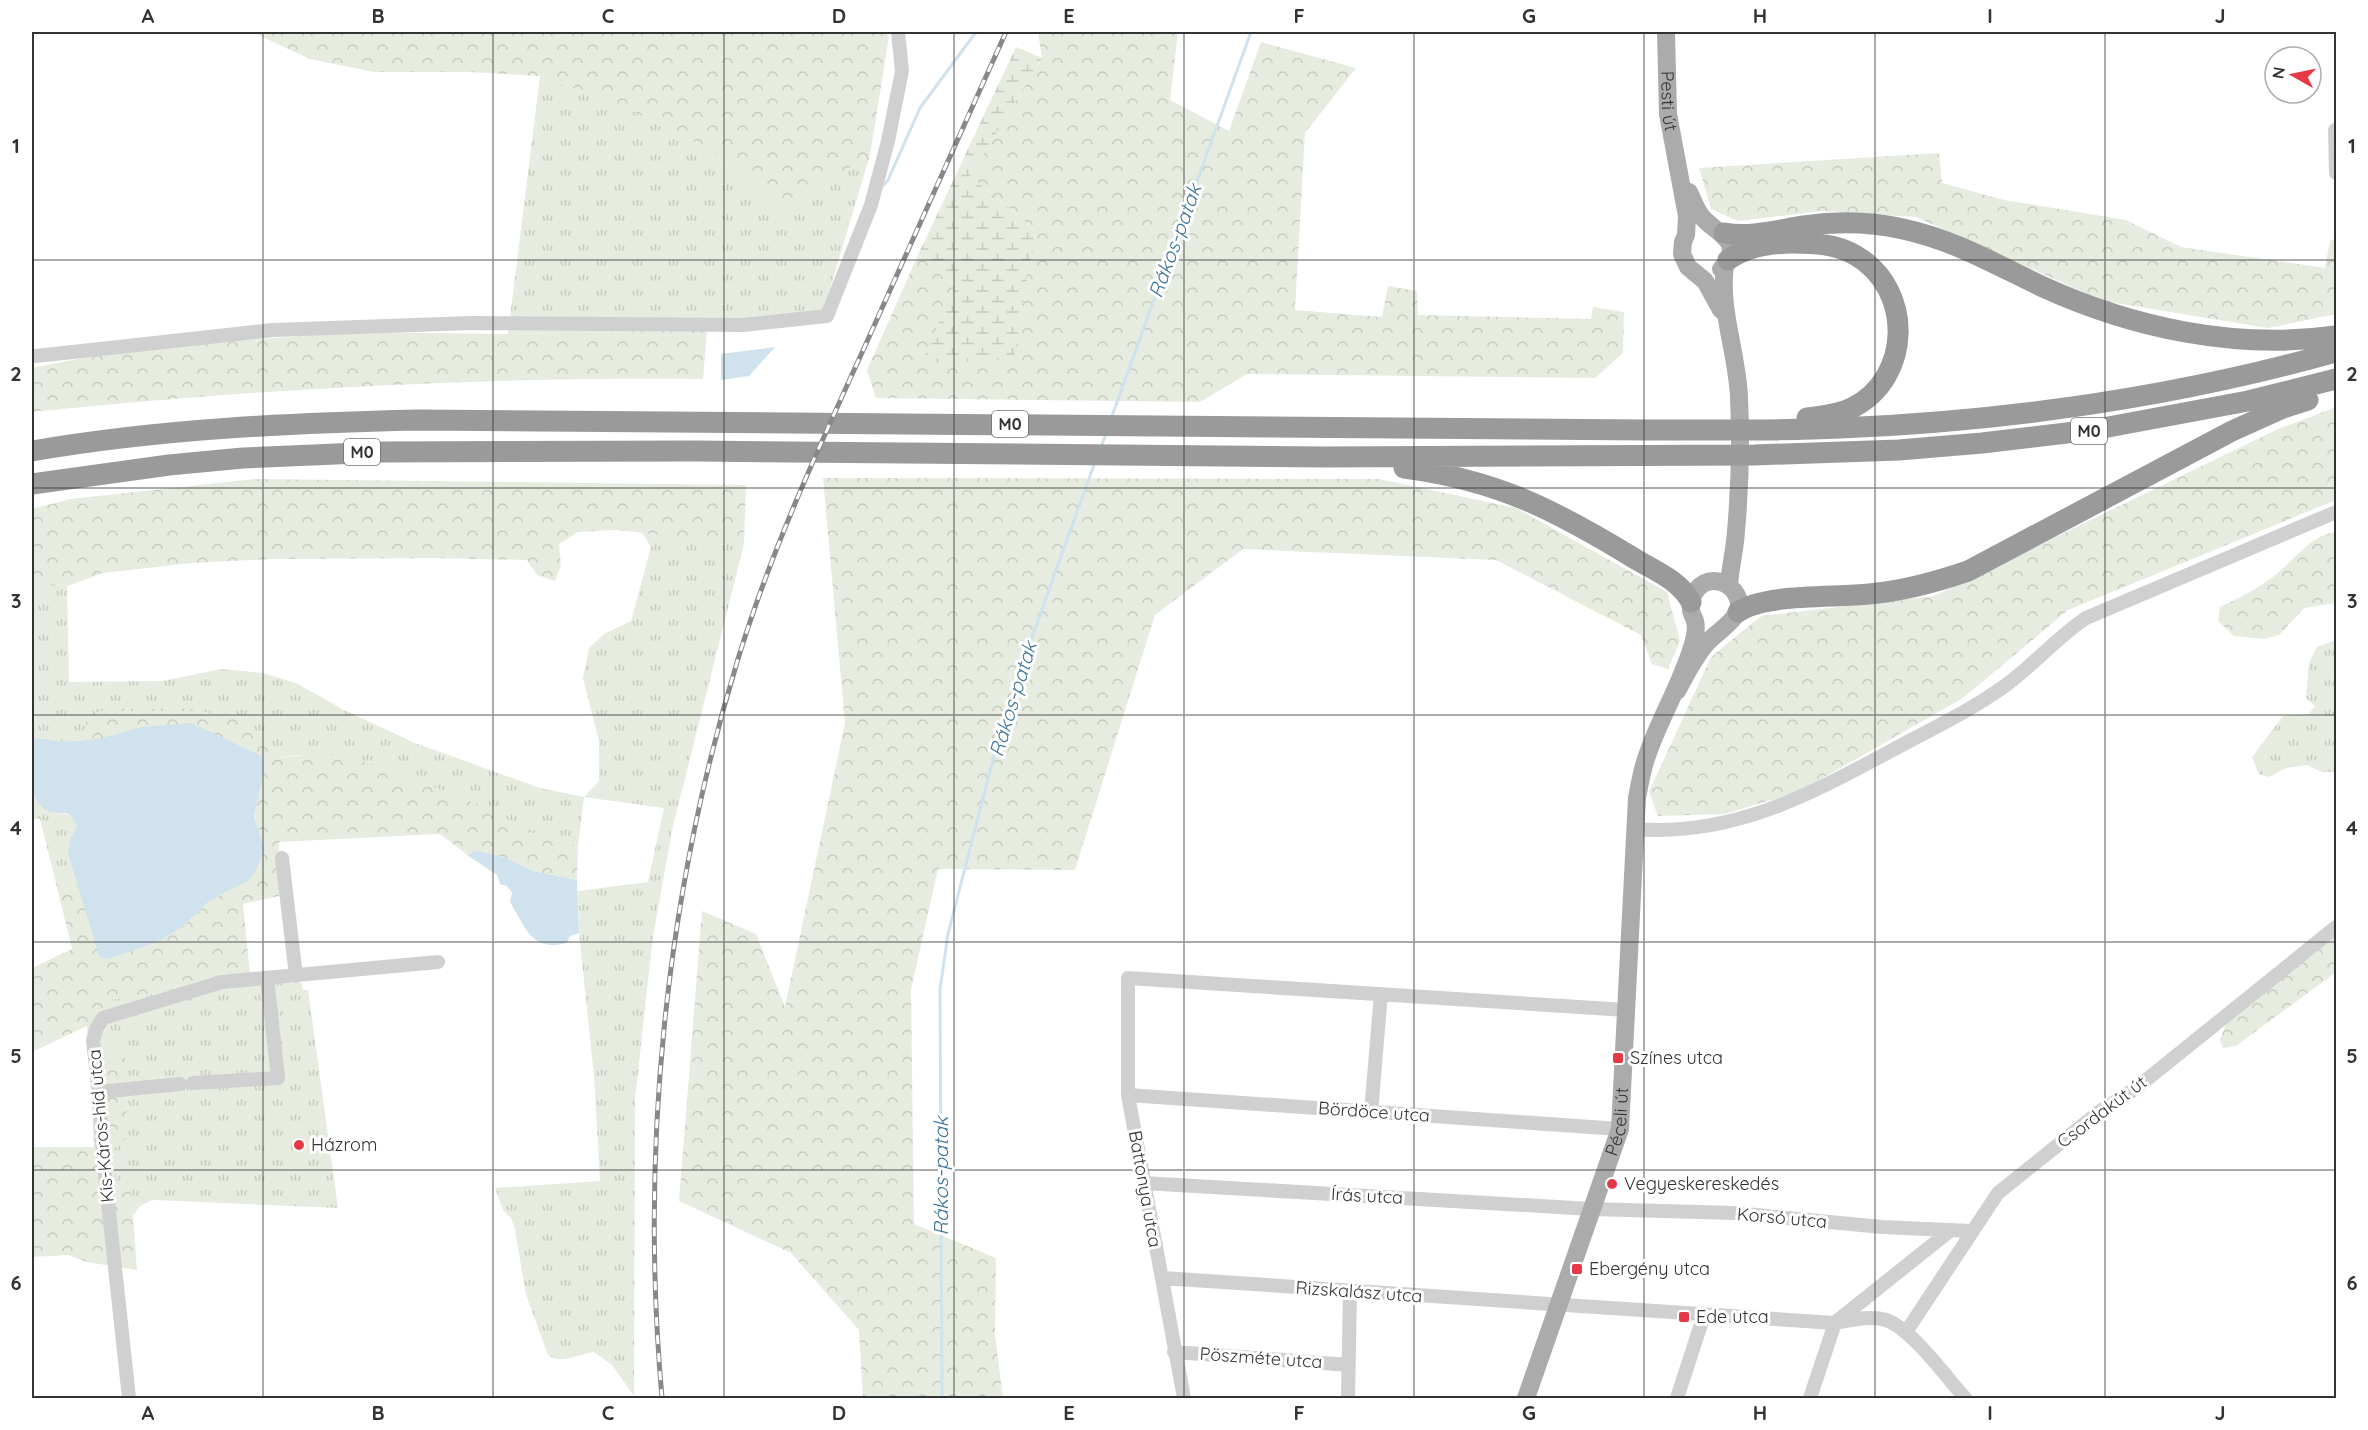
<svg xmlns="http://www.w3.org/2000/svg" width="2368" height="1430" font-family="Quicksand,sans-serif">
	<defs>
		<pattern id="grass-tufts" width="24" height="20" patternUnits="userSpaceOnUse" patternTransform="scale(1.5)"><rect width="24" height="20" fill="#e6ecdf"/><path d="M3 7l-1-3M5 7V3M7 7l1-3M15 17l-1-3M17 17v-4M19 17l1-3" fill="none" stroke="#c6cbc0"/></pattern>
		<pattern id="forest-crowns" width="20" height="18" patternUnits="userSpaceOnUse" patternTransform="scale(1.5)"><rect width="20" height="18" fill="#e6ecdf"/><path d="M2 6a3 3 0 1 1 6 0M12 15a3 3 0 1 1 6 0" fill="none" stroke="#c6cbc0"/></pattern>
		<pattern id="wetland-marsh" width="20" height="14" patternUnits="userSpaceOnUse" patternTransform="scale(1.5)"><rect width="20" height="14" fill="#e6ecdf"/><path d="M1 5h8M5 5V1M11 12h8M15 12V8" fill="none" stroke="#c6cbc0"/></pattern>
	</defs>
	<rect width="100%" height="100%" fill="#fff"/>
	<path fill="url(#grass-tufts)" d="M540,76l88,33 84,42 71,59 87,-55 -49,164 -114,12 -199,3z
		M642,532l102,12 -71,282 -20,110 -18,163 -1,297 -22,-31 -18,-13c-15,2 -33,13 -46,3l-22,-60 -11,-66 -4,-11 -8,-8 -8,-22 105,-7 -6,-105 -15,-143 -1,-42 70,-9 16,-74 -80,-11 -6,49 -61,-17 -18,-17 -130,-49 -72,-8 -19,2 -13,-18 -132,-30 -28,-3 -19,17 -1,17 -22,2 -24,-4 -7,1v-154l35,1 2,96 93,-1 60,-12 41,4 33,10 48,27 71,33 125,45 44,9 15,-16v-40l-16,-63 6,-30 15,-14 27,-13 20,-74z
		M2336,640v132h-14l-16,-7 -20,3 -17,9 -10,-3 -7,-17 31,-41 26,-2 6,-8 -9,-8 3,-35 8,-16z
		M32,789l9,15 10,8 19,3 7,11c-9,21 -9,25 -2,47l-20,6 -15,-60h-8z
		M229,983h73l1,7h5l30,218 -186,-8 -12,6 -7,10 -2,-27 -15,-4 -3,-37 14,-10 -3,-85 -17,-1 -3,-17 3,-35z"/>
	<path fill="url(#forest-crowns)" d="M252,32h631l6,4 -19,119 -87,55 -71,-59 -84,-42 -88,-33 -71,-4h-95l-64,-13z
		M1038,32h140l-8,68 59,31 32,-89 95,26 -51,65 -10,177 87,7 6,-31 29,5 1,24 173,4 2,-12 31,5 -1,41 -28,25 -348,-4 -47,28 -324,-4 -9,-28 51,-115 37,31 80,-56 -65,-54 72,-118z
		M1939,153l3,30 62,17 122,20 55,27 144,21 5,-27 6,-3v76l-68,14 -165,-27 -187,-84 -95,-6 -83,10 -27,-12 -12,-41z
		M707,331l-4,48c-224,-2 -448,10 -671,33v-44l96,-19 223,-17 157,2z
		M2336,407v93l-268,110 -105,88 -163,93 -75,23 -67,2 -9,-24 62,-135 50,-41 173,-20 344,-167z
		M823,478l556,1 137,29 151,84 13,49 -12,28 -16,-5 -11,-29 -145,-75 -253,-11 -88,66 -80,255 -137,-1 -27,120 3,235 82,34 -1,77 8,63h-140l-4,-68 -68,-77 -112,-52 23,-290 54,23 29,73 60,-284z
		M255,479l491,6 -2,59 -128,-14 -38,2 -19,12 2,22 -6,15 -18,-6 -10,-15 -92,-2 -162,1 -81,4 -89,10 -36,13 -35,-1v-76l38,-10z
		M2336,532v71l-32,5 -25,27 -16,4 -29,-3 -16,-15 2,-14c19,-9 37,-18 53,-30 18,-14 39,-43 63,-45z
		M105,706l28,3 54,-1 50,11 28,20 13,18 47,-3 44,9 130,49 19,17 60,17 -1,34 -44,-9 -29,-14 -29,-7 -5,7 -30,-23 -161,8v54l-36,8 8,80 -22,-1 -122,17 -3,35 3,17 18,1 2,85 -14,11 3,36 15,4 6,81 -50,-8 -19,-7 -36,2v-110h62l-7,-121 -55,26v-84l40,-19 -17,-70 20,-6 9,29 99,24 24,-23 18,-11 40,-43 -11,-32 11,-50 -3,-11 -34,-15 -143,-1v-17z
		M2336,931v41l-100,74 -13,2 -3,-8 7,-19z"/>
	<path fill="url(#wetland-marsh)" d="M1016,47l26,11 -72,118 65,54 -21,129 -93,5 34,-78 -37,-31z"/>
	<path fill="#cfe2ee" d="M775,347l-26,29 -28,4v-26z
		M191,723l71,33 3,11 -11,50 11,32 -8,19 -9,13 -23,11 -18,11 -24,23 -22,14 -52,19 -10,-3 -31,-103 3,-15 6,-12 -7,-11c-6,-3 -12,-1 -19,-3 -27,-9 -20,-51 -19,-73l7,-1 24,4 35,-3 45,-12z
		M474,850l30,7 29,14 44,9 2,53 -9,3 -3,7c-36,9 -41,-15 -57,-41l2,-9 -5,-7 -7,-2 -3,-9 -27,-18z"/>
	<g fill="none" stroke-linecap="round" stroke-linejoin="round">
		<path stroke="#cfe2ee" stroke-width="3" d="M884,185l4,-5 32,-72 56,-76
			M1112,416l139,-384
			M1101,447l5,-13
			M942,1398l-2,-409 8,-55 51,-198 21,-65 75,-209"/>
		<path stroke="#d0d0d0" stroke-width="14" d="M2335,130l1,43
			M36,356l237,-26 198,-7 272,2 84,-9 44,-111 17,-64 14,-70 -4,-39
			M1635,829c101,8 179,-37 265,-83 36,-19 73,-37 106,-61 29,-21 50,-47 80,-67l250,-106
			M282,858l14,118
			M193,1083l85,-5 -11,-100
			M99,1092l81,-8
			M1128,1095l492,34
			M1371,1112l10,-118
			M1143,1183l448,26 144,4 147,14 89,4
			M1162,1278l673,45c16,-3 36,-8 51,-3 26,9 60,57 79,78
			M1837,1321l114,-91
			M1906,1332l92,-139 101,-81 36,-23 201,-162
			M1174,1352l175,13
			M129,1398l-26,-242 -4,-64 -6,-51 3,-12 7,-11 119,-36 216,-20
			M1184,1398l-56,-303v-117l498,32
			M1348,1398l2,-107
			M1677,1398l27,-83
			M1810,1398l25,-75"/>
		<g stroke="#ababab" stroke-width="18">
			<path id="s1" d="M1666,32l2,82 19,102 -1,19 -3,7 -1,12 6,13 17,14 16,29"/>
			<path d="M1689,192c4,8 7,18 13,25 13,16 45,24 19,52"/>
			<path d="M1725,265c-6,45 12,87 14,132 2,45 1,90 -3,134 -1,19 -6,36 -7,55"/>
			<path id="s2" d="M1526,1398l94,-269 17,-331c3,-15 5,-30 11,-45 13,-37 34,-71 45,-109 2,-7 4,-16 2,-23 -1,-4 -4,-7 -4,-12 -2,-14 9,-28 23,-28 8,0 15,4 20,10 18,24 -16,38 -28,53 -12,14 -20,31 -29,47"/>
		</g>
		<path stroke="#9a9a9a" stroke-width="21" d="M1724,233c26,5 54,-3 80,-7 33,-5 67,-4 99,3 51,11 92,35 138,57 91,42 195,64 295,50
			M1728,260c18,-13 43,-17 65,-17 21,0 43,1 62,12 59,34 57,123 -3,153 -14,7 -30,8 -45,10
			M32,451c127,-22 257,-28 386,-31l1227,10c65,0 130,1 195,-2 167,-7 335,-31 496,-76
			M1404,468c94,12 153,43 233,92 19,11 43,21 54,42
			M32,484l137,-19 74,-7 140,-6 312,-1 628,6 431,-2 145,-5 83,-7 110,-13 156,-29 88,-22
			M1738,612c28,-19 96,-14 131,-18 35,-3 67,-12 99,-23l264,-140 51,-23 25,-8"/>
		<g stroke="#888" stroke-width="5">
			<path id="rail" d="M662,1398c-22,-248 3,-500 76,-739 33,-108 80,-210 127,-313 47,-105 94,-210 141,-314"/>
		</g>
		<use href="#rail" stroke="#fff" stroke-width="3" stroke-dasharray="9" stroke-linecap="butt"/>
	</g>
	<path fill="none" stroke="#333" stroke-width="1.5" stroke-opacity="0.55" d="M263,32v1366M493,32v1366M724,32v1366M954,32v1366M1184,32v1366M1414,32v1366M1644,32v1366M1875,32v1366M2105,32v1366M32,260h2304M32,488h2304M32,715h2304M32,942h2304M32,1170h2304"/>
	<g fill="#e63946" stroke="#fff" stroke-width="2">
		<rect x="1612" y="1052" width="12" height="12" rx="3"/>
		<circle cx="299" cy="1145" r="6"/>
		<circle cx="1612" cy="1184" r="6"/>
		<rect x="1571" y="1263" width="12" height="12" rx="3"/>
		<rect x="1678" y="1311" width="12" height="12" rx="3"/>
	</g>
	<g text-anchor="middle" stroke-width="6" stroke-linejoin="round" paint-order="stroke">
		<g fill="#fff" stroke="#707070" stroke-width="1.5">
			<rect x="992" y="411" width="36" height="26" rx="4.5"/>
			<rect x="2071" y="418" width="36" height="26" rx="4.5"/>
			<rect x="344" y="439" width="36" height="26" rx="4.5"/>
		</g>
		<g font-size="16" font-weight="bold" fill="#333">
			<text x="1010" y="430">M0</text>
			<text x="2089" y="437">M0</text>
			<text x="362" y="458">M0</text>
		</g>
		<g font-size="18" fill="#333" stroke="#fff">
			<text dy="6" stroke="none"><textPath href="#s1" startOffset="69">Pesti út</textPath></text>
			<text transform="translate(1374 1112) rotate(4)" y="6">Bördöce utca</text>
			<text transform="translate(2102 1112) rotate(-37)" y="6">Csordakút út</text>
			<text dy="6" stroke="none"><textPath href="#s2" startOffset="292">Péceli út</textPath></text>
			<text transform="translate(101 1126) rotate(-95)" y="6">Kis-Káros-híd utca</text>
			<text transform="translate(1145 1189) rotate(80)" y="6">Battonya utca</text>
			<text transform="translate(1367 1196) rotate(3)" y="6">Írás utca</text>
			<text transform="translate(1782 1218) rotate(5)" y="6">Korsó utca</text>
			<text transform="translate(1359 1292) rotate(4)" y="6">Rizskalász utca</text>
			<text transform="translate(1261 1358) rotate(4)" y="6">Pöszméte utca</text>
		</g>
		<g font-size="18" fill="#333" stroke="#fff" text-anchor="start">
			<text x="1630" y="1064">Színes utca</text>
			<text x="311" y="1151">Házrom</text>
			<text x="1624" y="1190">Vegyeskereskedés</text>
			<text x="1589" y="1275">Ebergény utca</text>
			<text x="1696" y="1323">Ede utca</text>
		</g>
		<g font-size="20" font-style="italic" fill="#3f7597" stroke="#fff">
			<text transform="translate(1175 241) rotate(-70)" y="7">Rákos-patak</text>
			<text transform="translate(1013 699) rotate(-73)" y="7">Rákos-patak</text>
			<text transform="translate(941 1176) rotate(-90)" y="7">Rákos-patak</text>
		</g>
	</g>
	<rect width="2368" height="1430" fill="none" stroke="#ffffff" stroke-width="66"/>
	<g transform="translate(2293 75) rotate(279)"><circle r="28" fill="#ffffff" stroke="#adadad" stroke-width="1.5"/>
	<path d="M0-4.5L10 22L0 15L-10 22Z" fill="#e63946"/>
	<text y="-9" font-size="16" font-weight="bold" text-anchor="middle" fill="#333333">N</text>
	</g>
	<rect x="33" y="33" width="2302" height="1364" fill="none" stroke="#333" stroke-width="2"/>
	<g font-size="20" text-anchor="middle" font-weight="bold" fill="#333">
		<text x="148" y="23">A</text>
		<text x="378" y="23">B</text>
		<text x="608" y="23">C</text>
		<text x="839" y="23">D</text>
		<text x="1069" y="23">E</text>
		<text x="1299" y="23">F</text>
		<text x="1529" y="23">G</text>
		<text x="1760" y="23">H</text>
		<text x="1990" y="23">I</text>
		<text x="2220" y="23">J</text>
		<text x="16" y="153">1</text>
		<text x="2352" y="153">1</text>
		<text x="16" y="381">2</text>
		<text x="2352" y="381">2</text>
		<text x="16" y="608">3</text>
		<text x="2352" y="608">3</text>
		<text x="16" y="835">4</text>
		<text x="2352" y="835">4</text>
		<text x="16" y="1063">5</text>
		<text x="2352" y="1063">5</text>
		<text x="16" y="1290">6</text>
		<text x="2352" y="1290">6</text>
		<text x="148" y="1420">A</text>
		<text x="378" y="1420">B</text>
		<text x="608" y="1420">C</text>
		<text x="839" y="1420">D</text>
		<text x="1069" y="1420">E</text>
		<text x="1299" y="1420">F</text>
		<text x="1529" y="1420">G</text>
		<text x="1760" y="1420">H</text>
		<text x="1990" y="1420">I</text>
		<text x="2220" y="1420">J</text>
	</g>
</svg>
